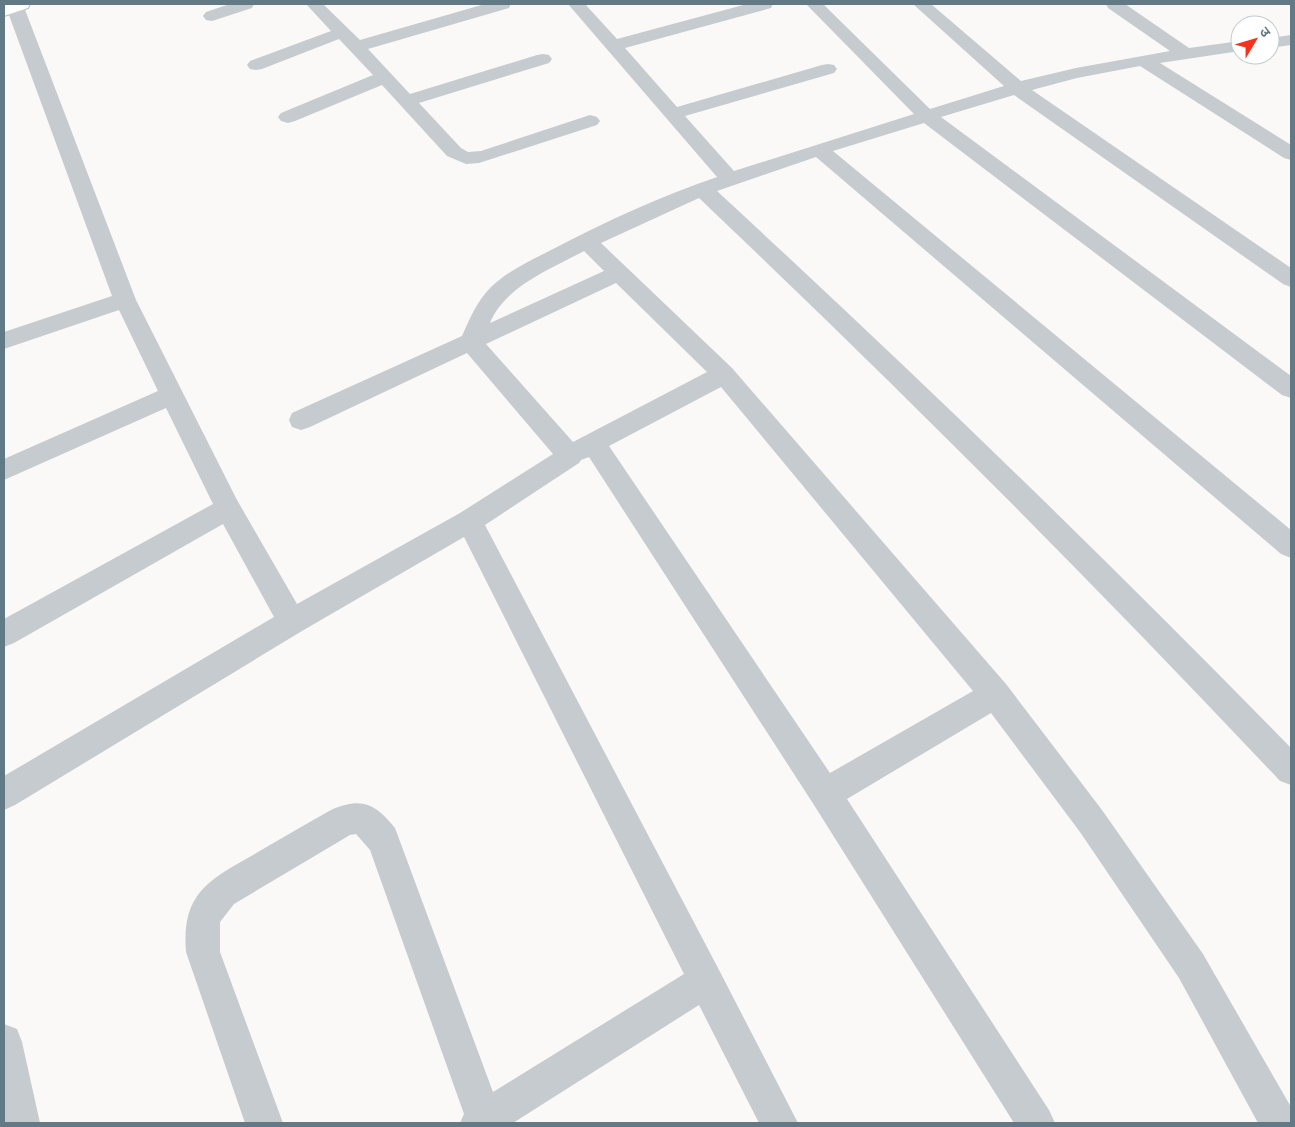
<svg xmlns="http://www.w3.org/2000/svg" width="1295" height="1127" font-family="'Alegreya Sans','Noto Sans Devanagari',sans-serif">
	<rect width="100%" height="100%" fill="#faf9f7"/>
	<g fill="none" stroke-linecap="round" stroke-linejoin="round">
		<g stroke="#b8bfc2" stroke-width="2">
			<path id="primary" d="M7,4h23l-2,4 -24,8v-11z"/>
		</g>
		<path fill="#c5cbce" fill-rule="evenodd" d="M9,4h12l3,3 112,293 101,200 60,104 163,-91 93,-59 -86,-101 -157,74 -9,3 -9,-3 -3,-7 3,-7 170,-77c8,-18 15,-35 29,-49 18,-17 41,-27 62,-38 52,-27 108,-53 164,-72l-149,-173h17l32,35 130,-35h26l-2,4 -146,40 52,59 145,-42 6,-1 6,1 3,4 -3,4 -149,43 49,55 180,-57 -108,-110h17l107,105 74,-23 -91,-82h18l90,77 55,-13 94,-17 -62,-43 -2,-4h19l64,44 51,-7v10l-80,12 131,82v15l-7,-2 -144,-92 -63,12 -45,12 259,178v19l-8,-3 -269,-189 -73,22 350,259v22l-9,-3 -358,-272 -91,28 458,379v28l-10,-4 -465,-397 -99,34c196,181 388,366 574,557v37l-11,-4c-188,-200 -382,-394 -581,-583l-98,45 131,125 274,316 96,126 101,144 88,153v16h-33l-79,-145 -99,-146 -89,-119 -144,86 202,311 6,13h-41l-200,-318 -225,-348 -8,3 -2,3 -94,62 233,443 80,155h-39l-60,-118 -186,118h-53l4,-9 -94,-264 -14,-16 -6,1 -116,69 -14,18v30l63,171h-38l-59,-171c-5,-61 25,-73 72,-100 24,-14 48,-28 73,-42 30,-13 44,-7 64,18l98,264 191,-118 -220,-437 -162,94 -287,174 -11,5v-34l270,-159 -51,-93 -209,119 -10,4v-28l209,-115 -47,-96 -162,72v-21l154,-68 -39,-81 -115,39v-17l108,-36 -106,-289zM584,251l20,20 -114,52c15,-37 61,-54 94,-72zM616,283l91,89 -134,70 -87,-98zM721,387l252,304 -143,82 -221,-327z
			M230,4h24l-2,4 -40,13 -6,-1 -3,-4 3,-4z
			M306,4h17l37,36 125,-36h26l-2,4 -141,41 42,45 127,-39 6,-1 6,1 3,4 -3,4 -130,40 42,45 7,4 13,-1 109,-36 7,2 3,4 -3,4 -118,38 -13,1 -19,-8 -65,-71 -87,36 -7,2 -7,-2 -3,-4 3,-4 92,-38 -34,-36 -77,30 -6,1 -6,-1 -3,-4 3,-4 81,-30z
			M1291,35v10l-21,3v-10z
			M4,1024l13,5 5,13 18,81h-36z"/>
		<use href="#primary" fill="#fff" fill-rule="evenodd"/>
	</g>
	<rect width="1295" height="1127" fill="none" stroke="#627a85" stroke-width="10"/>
	<g transform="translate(1255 40) rotate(52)"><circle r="24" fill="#ffffff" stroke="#c0cace"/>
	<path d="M0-4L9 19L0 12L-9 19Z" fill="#f5331c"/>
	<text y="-8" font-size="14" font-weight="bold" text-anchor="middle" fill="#627a85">उ</text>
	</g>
</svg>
